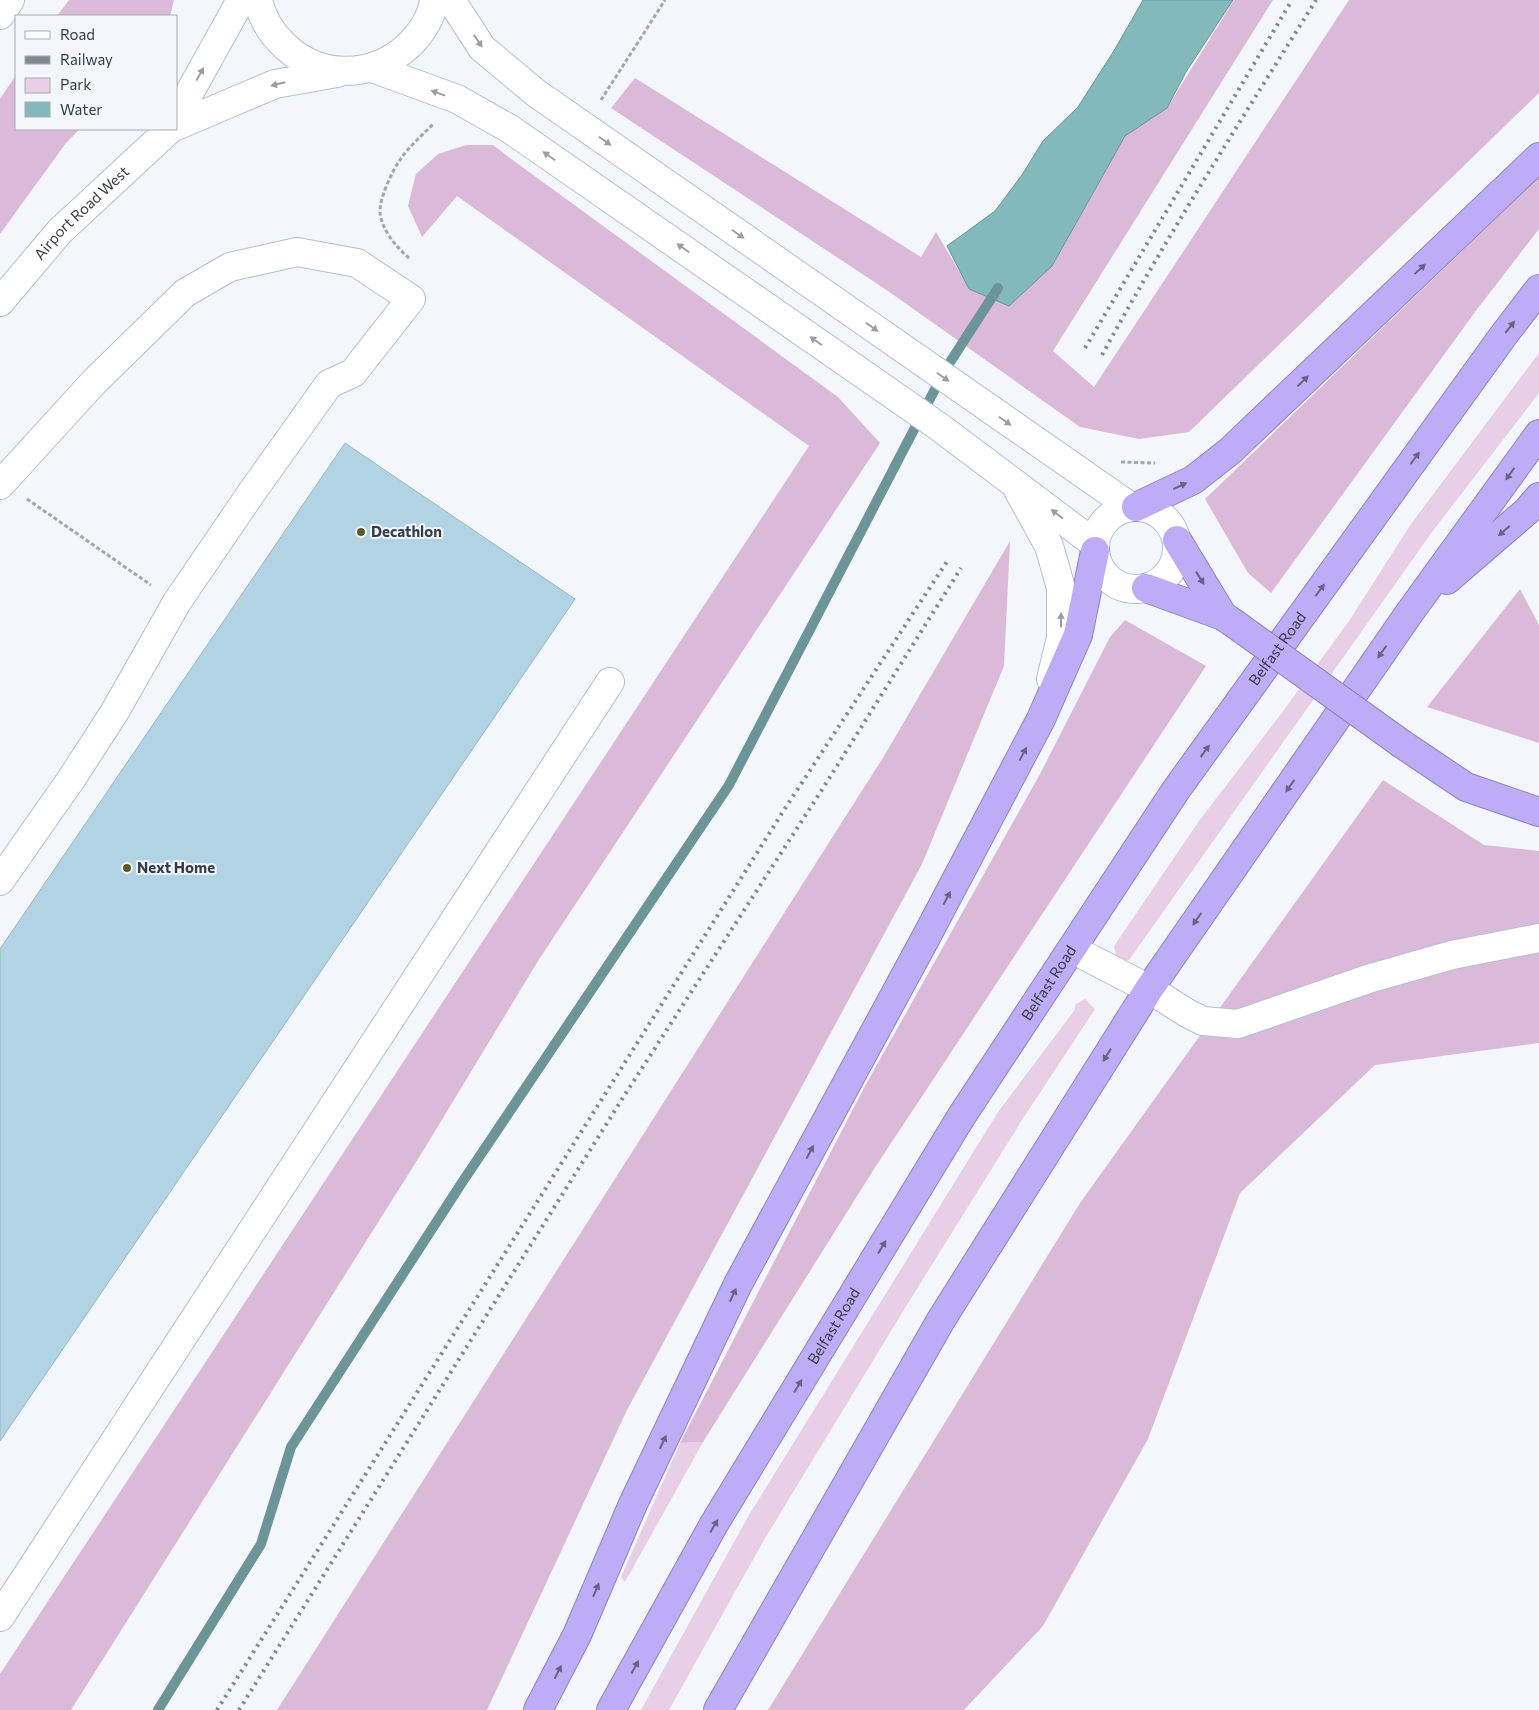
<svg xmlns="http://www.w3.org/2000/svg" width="1539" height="1710" font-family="Commissioner,sans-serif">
	<rect width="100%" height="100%" fill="#f3f6fb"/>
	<path fill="#e8cee7" d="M1539,353v40l-107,139 -303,428 -12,1 -3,-15 85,-125 82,-107 68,-93 62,-97z
		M1085,999l10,10 -73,111 -117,188 -141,232 -95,170h-28l108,-195 249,-403 76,-101 2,-7z
		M703,1442l-78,140 -4,-5 59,-134z"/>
	<path fill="#dbbad9" d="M69,0h105l-4,16h-113z
		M1234,0h39l-220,351 41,36 255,-387h190v93l-350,339 -50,7 -59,-12 -192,-136 -277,-183 24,-30 286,179 15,-25 33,56 83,-22 73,-130 42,-28z
		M16,75v54h64l-14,14 -66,91v-135z
		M466,145h27l21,16 324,236 42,46 -342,518 -115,190 -352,559h-71v-36l809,-1228 -352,-250 -35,41 -14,-31 8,-32 22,-20z
		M1539,177v52l-64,83 -204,281 -23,-20 -43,-74z
		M1010,541l-6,125 -82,198 -295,546 -140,300h-210l607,-954z
		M1520,589l19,36v118l-112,-36z
		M1125,620l81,46 -332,503 -171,273 -23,1 185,-357 175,-312 70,-137z
		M1383,780l101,65 55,6v192l-164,22 -135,128 -92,246 -105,187 -79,84h-196l312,-507z"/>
	<path fill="#84b9bc" stroke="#6d9499" d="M1143,0h90l-47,72 -19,36 -42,28 -73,130 -43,40 -40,-17 -22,-43 48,-35 27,-36 21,-34 35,-34 37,-58z"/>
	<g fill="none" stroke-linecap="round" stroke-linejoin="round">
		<path stroke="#6d9499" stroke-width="10" d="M158,1710l103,-166 30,-97 170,-263 268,-399 216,-415 53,-82"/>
	</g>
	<path fill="#b2d3e4" stroke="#97b7c8" d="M345,443l230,156 -575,842v-492z"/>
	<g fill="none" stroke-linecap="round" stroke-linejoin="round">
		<g stroke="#b1bfda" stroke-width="30">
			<g id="minor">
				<path d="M258,0c3,14 11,30 21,40 35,39 91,41 129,6 13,-12 24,-29 26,-46"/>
				<path d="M451,0l31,48 54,45 595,414"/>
				<path d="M0,15l10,-15"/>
				<path d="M372,68l85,31 53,30 428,297 157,118"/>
				<path d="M176,117l65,-117"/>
				<path d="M176,126l99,-42 62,-11"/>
				<path id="s1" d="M0,302l60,-71 110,-102"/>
				<path d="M0,485l94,-103 91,-89 45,-26 67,-15 60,11 54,36 -58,74 -24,11 -77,108 -75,110 -63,111 -42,65 -72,103"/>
				<path d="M1018,490l31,56 12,42v50l-10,41"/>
				<circle cx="1136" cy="548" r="41"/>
				<path d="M1072,949l77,40 38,24 16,8 35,3 130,-45 84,-24 87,-17"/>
				<path d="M0,1617l610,-935"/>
			</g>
		</g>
		<g stroke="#8f85b9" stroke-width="30">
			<g id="highway">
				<path d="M1136,507l57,-27 37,-29 309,-294"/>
				<path d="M1177,540l46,76"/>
				<path d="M1447,580l80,-69 12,-14"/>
				<path d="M1146,588l77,28 9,6"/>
				<path d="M1402,744l64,43 73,25"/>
				<path d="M538,1710l39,-75 56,-131 105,-220 186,-343 117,-222 37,-84 17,-84"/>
				<path id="s2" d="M611,1710l103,-186 247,-407 215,-327 327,-454 36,-47"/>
				<path d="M718,1710l223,-390 208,-331 261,-377 129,-178"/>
			</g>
		</g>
		<path stroke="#a2a6ae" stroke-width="3" stroke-dasharray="4 2.5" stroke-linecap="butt" d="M601,100l64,-100
			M409,258c-13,-11 -27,-28 -29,-45 -1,-14 12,-42 20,-53 9,-14 23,-25 34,-37
			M1121,462l34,1
			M27,499l124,86"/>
		<use href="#minor" stroke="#fff" stroke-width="28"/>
		<use href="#highway" stroke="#bfacf6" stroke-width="28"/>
		<path stroke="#838890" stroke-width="4" stroke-dasharray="2.5 5" stroke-linecap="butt" d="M1085,348l207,-348
			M1102,355c66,-121 141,-238 214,-355
			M217,1710l567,-900 164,-250
			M239,1710l385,-614 201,-311 136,-217"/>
		<g stroke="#8f85b9" stroke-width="30" stroke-linecap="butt">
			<path id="highway-bridge" d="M1232,622l170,122"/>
		</g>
		<use href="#highway-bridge" stroke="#bfacf6" stroke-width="28"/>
	</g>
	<defs><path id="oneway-solid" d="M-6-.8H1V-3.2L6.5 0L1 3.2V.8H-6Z" transform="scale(1.25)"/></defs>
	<g fill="#9a9ea3">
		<use href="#oneway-solid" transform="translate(478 41) rotate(56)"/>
		<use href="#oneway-solid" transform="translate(200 74) rotate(-61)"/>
		<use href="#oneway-solid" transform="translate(278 84) rotate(166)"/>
		<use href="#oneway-solid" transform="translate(438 93) rotate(-160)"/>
		<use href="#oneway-solid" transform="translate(605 141) rotate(35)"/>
		<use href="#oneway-solid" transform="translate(549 156) rotate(-145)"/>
		<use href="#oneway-solid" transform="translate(738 234) rotate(35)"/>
		<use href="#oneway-solid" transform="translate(683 248) rotate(-145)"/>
		<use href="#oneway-solid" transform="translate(872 327) rotate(35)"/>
		<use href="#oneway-solid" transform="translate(816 341) rotate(-145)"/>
		<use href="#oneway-solid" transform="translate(943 377) rotate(35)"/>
		<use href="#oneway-solid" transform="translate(1005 421) rotate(35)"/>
		<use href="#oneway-solid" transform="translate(1057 514) rotate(-143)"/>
		<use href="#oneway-solid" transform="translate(1061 620) rotate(-90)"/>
	</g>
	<g fill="#666384">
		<use href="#oneway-solid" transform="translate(1420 269) rotate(-43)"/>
		<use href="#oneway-solid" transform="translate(1510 327) rotate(-52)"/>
		<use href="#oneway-solid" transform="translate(1303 381) rotate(-44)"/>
		<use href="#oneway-solid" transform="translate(1415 458) rotate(-54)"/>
		<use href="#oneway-solid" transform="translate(1510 474) rotate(126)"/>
		<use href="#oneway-solid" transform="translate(1180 486) rotate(-25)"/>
		<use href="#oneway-solid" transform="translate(1504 531) rotate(139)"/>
		<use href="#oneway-solid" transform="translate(1200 578) rotate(58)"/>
		<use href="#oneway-solid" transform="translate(1320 590) rotate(-54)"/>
		<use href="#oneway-solid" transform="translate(1382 652) rotate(125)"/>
		<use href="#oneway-solid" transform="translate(1205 751) rotate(-54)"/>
		<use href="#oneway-solid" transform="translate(1023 754) rotate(-62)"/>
		<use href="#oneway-solid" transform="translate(1290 786) rotate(125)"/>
		<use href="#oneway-solid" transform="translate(947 898) rotate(-62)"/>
		<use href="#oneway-solid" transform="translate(1197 919) rotate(125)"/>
		<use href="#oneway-solid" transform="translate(1107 1055) rotate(122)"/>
		<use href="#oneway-solid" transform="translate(810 1152) rotate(-62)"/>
		<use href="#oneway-solid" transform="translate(882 1247) rotate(-59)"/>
		<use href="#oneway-solid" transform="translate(733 1295) rotate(-65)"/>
		<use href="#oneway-solid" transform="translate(798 1386) rotate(-59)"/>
		<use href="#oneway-solid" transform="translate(663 1442) rotate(-65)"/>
		<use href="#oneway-solid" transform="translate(714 1526) rotate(-60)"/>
		<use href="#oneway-solid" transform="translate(596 1590) rotate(-67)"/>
		<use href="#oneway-solid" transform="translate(635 1667) rotate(-61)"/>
		<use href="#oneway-solid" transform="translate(558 1672) rotate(-63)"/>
	</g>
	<g fill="#5e5926" stroke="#f3f6fb" stroke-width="2">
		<circle cx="361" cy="532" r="5"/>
		<circle cx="127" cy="868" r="5"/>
	</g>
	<g text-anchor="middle" stroke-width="4" stroke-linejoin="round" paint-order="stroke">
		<g font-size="15" fill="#363c47" stroke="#f3f6fb">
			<text dy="5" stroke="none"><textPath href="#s1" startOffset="121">Airport Road West</textPath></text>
			<text dy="5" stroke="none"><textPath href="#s2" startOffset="1254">Belfast Road</textPath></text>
			<text dy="5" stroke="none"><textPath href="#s2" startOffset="849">Belfast Road</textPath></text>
			<text dy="5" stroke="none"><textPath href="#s2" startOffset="444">Belfast Road</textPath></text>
		</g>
		<g font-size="15" font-weight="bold" fill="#363c47" stroke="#f3f6fb" text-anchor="start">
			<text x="371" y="537">Decathlon</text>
			<text x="137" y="873">Next Home</text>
		</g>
	</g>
	<rect x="15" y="15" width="162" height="115" fill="#f3f6fb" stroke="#a7acb3"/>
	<rect x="25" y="31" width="25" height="8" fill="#ffffff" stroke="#a7acb3"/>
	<text x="60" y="40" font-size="15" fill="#363c47">Road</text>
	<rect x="25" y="56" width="25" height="8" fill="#838890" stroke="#a7acb3"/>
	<text x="60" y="65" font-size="15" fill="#363c47">Railway</text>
	<rect x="25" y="78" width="25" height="15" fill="#e8cee7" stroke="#a7acb3"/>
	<text x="60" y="90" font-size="15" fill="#363c47">Park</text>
	<rect x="25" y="102" width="25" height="15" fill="#84b9bc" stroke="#a7acb3"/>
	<text x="60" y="115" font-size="15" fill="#363c47">Water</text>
</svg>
